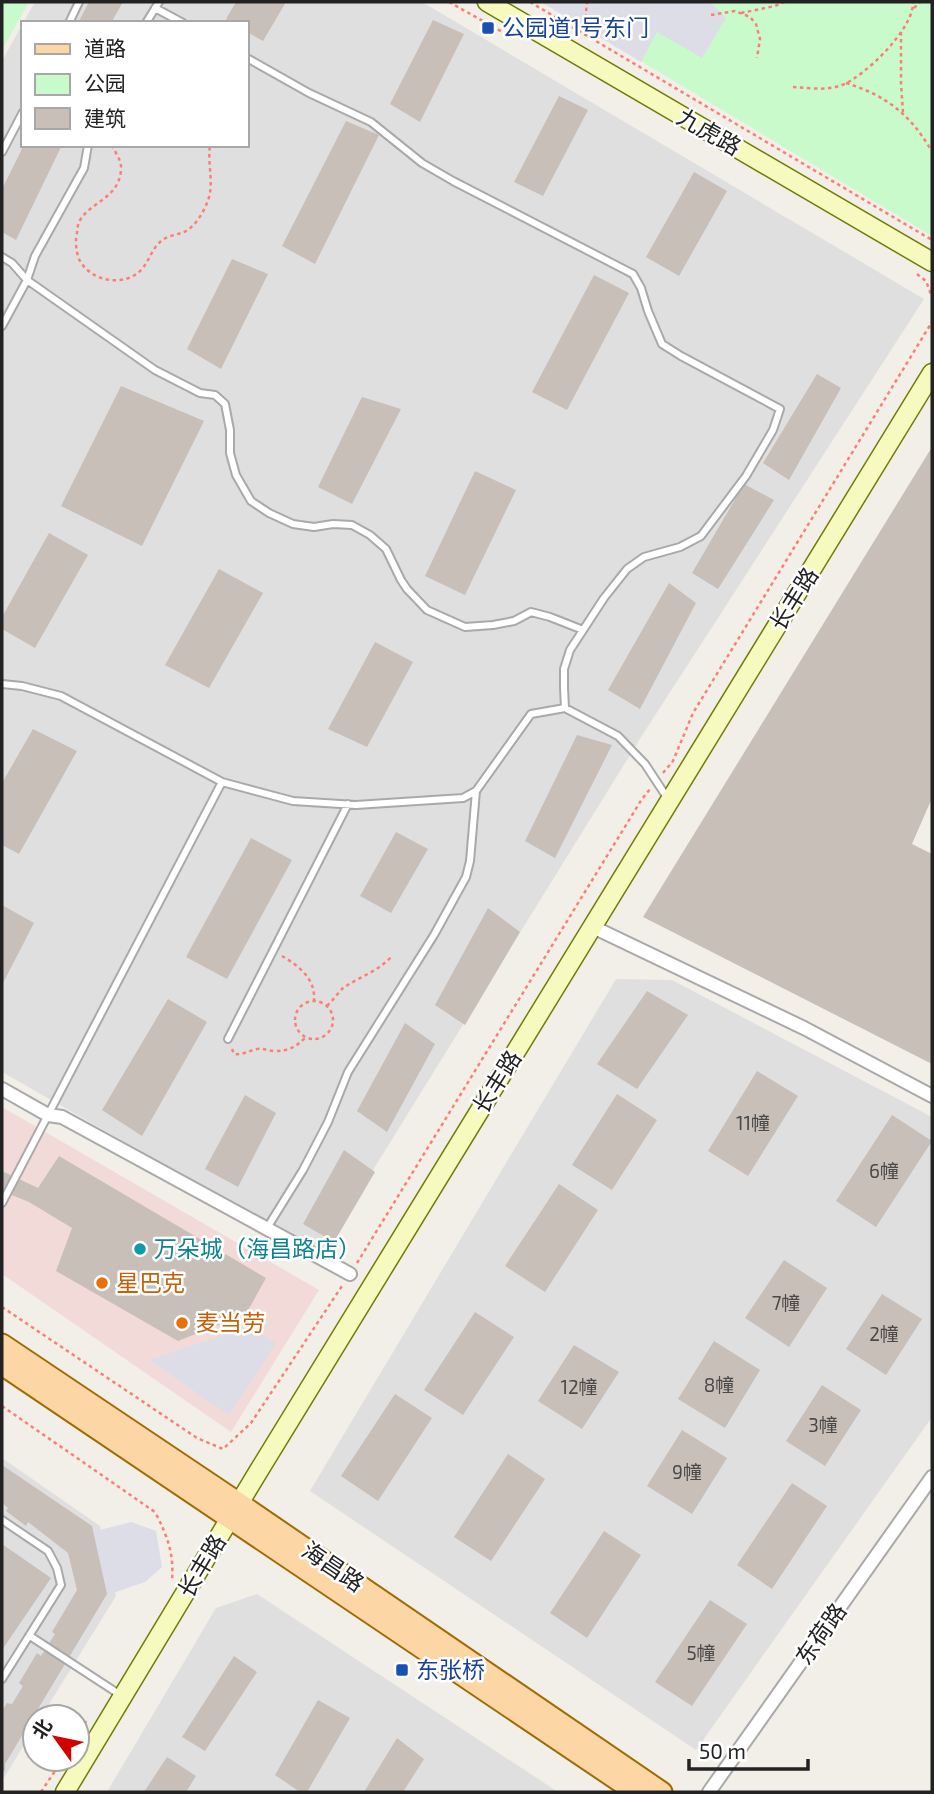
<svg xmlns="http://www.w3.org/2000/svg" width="934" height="1794" font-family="'Exo 2','Noto Sans SC',sans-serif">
	<rect width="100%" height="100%" fill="#f2efe9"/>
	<path fill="#e0dfdf" d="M35,2h387l502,297 -281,435 -322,520 -319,-182v-1011l21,-38v122h224v-122h-224z
		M616,979l56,1 260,137v300l-236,333 -386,-259z
		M2,1458l98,68 16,70 -75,121h-6v10l-33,54z
		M257,1594l301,198h-451l109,-184z"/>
	<path fill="#f2dad9" d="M2,1107l317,183 -88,142 -229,-158z"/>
	<path fill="#c8facc" d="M2,2h27l-27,48z
		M541,2h391v234l-348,-209z"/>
	<path fill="#dddde8" d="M541,2h169l16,16 -24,40 -45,-26 -16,30z
		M247,1327l29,16 -47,72 -80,-55z
		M131,1522l25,9 6,36 -17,15 -38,13 -15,-63z"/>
	<path fill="#c7bfb8" d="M89,2h34l-12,21h-33z
		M236,2h50l-23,39 -16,-9v-9h-15l-6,-4z
		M433,20l31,14 -44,88 -30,-18z
		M559,96l29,14 -45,86 -29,-14z
		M346,121l33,14 -64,129 -33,-18z
		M24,145h38l-46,95 -14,-8v-43z
		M694,172l33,19 -48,85 -33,-19z
		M232,259l36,15 -47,95 -34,-20z
		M594,275l35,18 -62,117 -35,-18z
		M817,374l24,14 -52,92 -26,-17z
		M121,386l83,35 -62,125 -81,-40z
		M362,397l39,12 -49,95 -34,-17z
		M932,447v351l-20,46 20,10v210l-289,-147z
		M475,471l41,19 -51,105 -40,-19z
		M744,484l30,16 -56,89 -26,-16z
		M49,533l39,22 -53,93 -33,-19v-12z
		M219,569l44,24 -54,95 -44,-23z
		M669,583l27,20 -56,106 -32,-19z
		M375,642l38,20 -46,85 -39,-18z
		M33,729l44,22 -58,103 -17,-9v-62z
		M577,735l35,10 -57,113 -30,-17z
		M396,832l32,17 -37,64 -31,-17z
		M251,838l41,22 -65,119 -41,-22z
		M2,905l32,18 -32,62z
		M488,908l32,24 -55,93 -30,-20z
		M647,991l41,24 -51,74 -40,-25z
		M168,999l39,23 -65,114 -40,-26z
		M405,1023l30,21 -48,88 -30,-21z
		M757,1071l41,25 -50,80 -40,-25z
		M617,1094l40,26 -45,70 -40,-25z
		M245,1095l31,18 -38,74 -33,-18z
		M892,1115l40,26 -56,86 -40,-26z
		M344,1150l31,22 -41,70 -31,-18z
		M59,1156l207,122 -20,36 -68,27 -122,-70 16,-43 -43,-26 -27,-11v-20l36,17z
		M559,1184l39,26 -53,82 -40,-26z
		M784,1260l43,28 -38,59 -44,-29z
		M882,1294l40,25 -36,56 -40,-26z
		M475,1312l39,25 -51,78 -39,-25z
		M714,1341l46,29 -35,58 -47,-29z
		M574,1345l45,27 -37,57 -44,-28z
		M822,1385l39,25 -36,56 -39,-25z
		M395,1394l37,24 -54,83 -37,-25z
		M682,1430l45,28 -35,56 -45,-28z
		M508,1454l37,25 -54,82 -37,-24z
		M2,1465l90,61 15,68 -102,170v6l-3,5v-64l5,-8 5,1 11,-18 -4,-3 18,-30 4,3 14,-22 -3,-2 25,-42 -9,-37 -40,-31 -2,4 -20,-15 2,-3 -6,-5z
		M792,1483l35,23 -55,83 -35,-24z
		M604,1531l37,24 -54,83 -37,-25z
		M2,1544l49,34 -49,72z
		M710,1600l37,24 -55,82 -37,-24z
		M234,1656l23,16 -52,79 -23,-14z
		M318,1700l32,18 -43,74h-7l-25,-17z
		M397,1738l27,21 -21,33h-39z
		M167,1757l29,19 -10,16h-42z"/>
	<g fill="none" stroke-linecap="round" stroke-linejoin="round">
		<g stroke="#a9a9a9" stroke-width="10">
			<path id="lane" d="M155,8l28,15
				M69,23l10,-21
				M146,23l13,-21
				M247,58l62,35 62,29 51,41 31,18 180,93 8,14 7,23 14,33 19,12 99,53 -7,21 -27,46 -45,60 -21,11 -36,10 -17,12 -23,29 -34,52 -6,19v19l1,20
				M2,152l21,-40
				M2,257l10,6 15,17 128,90 45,23 15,2 10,9 5,26v23l6,22 15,26 18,12 24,11 21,3 19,-3 19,1 18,10 16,14 15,31 6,9 20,21 38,17 28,-2 21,-4 17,-9 19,5 33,13
				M2,326l25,-46 8,-24 49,-88 4,-23
				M2,684l20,2 39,10 161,86 71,19 63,4 107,-7 13,-7 55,-77 34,-6 53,28 27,28 23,35
				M228,1039l120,-235
				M2,1203l220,-421
				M267,1228l36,-58 25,-48 20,-50 86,-137 32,-58 4,-16 6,-70
				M2,1520l46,31 9,17 4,17 -59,94
				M30,1636l92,60"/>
		</g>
		<g stroke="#a9a9a9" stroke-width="16">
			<path id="street" d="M593,927l211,101 128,68
				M2,1089l46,26 14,2 288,157
				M709,1792l223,-315"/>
		</g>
		<g stroke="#707d05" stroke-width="21">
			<path id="secondary" d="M487,2l445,260
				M65,1792l193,-320 674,-1099"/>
		</g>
		<g stroke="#a06b00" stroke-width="23">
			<path id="primary" d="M2,1344l237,159 423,289
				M2,1365l633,427"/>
		</g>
		<path stroke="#fa8072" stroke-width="2.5" stroke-dasharray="3.5 3.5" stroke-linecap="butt" d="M449,2l57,32
			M530,2l402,238
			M914,8l6,-6
			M741,13l34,-7 9,-4
			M711,15l24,-4 15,6 6,7 4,15 -3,19
			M584,32l3,-30
			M901,32v51l2,30
			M846,83c39,12 64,31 85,67
			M793,87c16,1 34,4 49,-2 23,-9 72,-56 71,-83
			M112,145c3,8 10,15 9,25 -2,29 -32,32 -42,52 -1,1 -2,10 -2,11 -2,8 -1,18 2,26 11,23 46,29 63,10 7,-8 10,-20 18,-27 6,-6 16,-7 24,-10 10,-4 19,-19 23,-29 8,-19 0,-38 3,-58
			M917,274l9,7 6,16
			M663,773l10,-12 20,-48 239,-391
			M282,956c17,10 34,23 32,45
			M295 1020a19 19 0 1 1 38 0a19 19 0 1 1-38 0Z
			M327,1006c6,-6 11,-13 16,-18 16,-11 36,-17 49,-32
			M232,1049l2,5c9,1 14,-3 23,-5 6,-1 11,2 17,2 15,0 22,-4 32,-14
			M357,1263l285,-464 8,-10
			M2,1307l195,131 26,11 28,-26 91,-137
			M2,1406l153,106c13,25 19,42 17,69
			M77,1736l11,-18
			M41,1792l22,-33"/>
		<use href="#lane" stroke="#fff" stroke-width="6"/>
		<use href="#street" stroke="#fff" stroke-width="12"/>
		<use href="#secondary" stroke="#f7fabf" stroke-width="18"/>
		<use href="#primary" stroke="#fcd6a4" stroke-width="19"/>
	</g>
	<g fill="#1a4fb4" stroke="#fff" stroke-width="2.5">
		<rect x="481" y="21" width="14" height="14" rx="3.5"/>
		<rect x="395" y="1663" width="14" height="14" rx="3.5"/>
	</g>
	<circle fill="#0f9aa8" stroke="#fff" stroke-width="2.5" cx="140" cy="1249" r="7"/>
	<g fill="#e8710a" stroke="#fff" stroke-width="2.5">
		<circle cx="102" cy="1283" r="7"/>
		<circle cx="182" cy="1323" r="7"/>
	</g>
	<g text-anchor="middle" stroke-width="5" stroke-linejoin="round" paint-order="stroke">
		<g font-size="19" fill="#4b4948">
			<text x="753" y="1130">11幢</text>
			<text x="884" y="1178">6幢</text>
			<text x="786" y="1310">7幢</text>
			<text x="884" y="1341">2幢</text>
			<text x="719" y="1392">8幢</text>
			<text x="579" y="1394">12幢</text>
			<text x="823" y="1432">3幢</text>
			<text x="687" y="1479">9幢</text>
			<text x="701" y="1660">5幢</text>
		</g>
		<g font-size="23" fill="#164399" stroke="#fff" text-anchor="start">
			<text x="502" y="36">公园道1号东门</text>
			<text x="416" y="1678">东张桥</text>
		</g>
		<g font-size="23" fill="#222" stroke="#fff">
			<text transform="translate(709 132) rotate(30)" y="8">九虎路</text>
			<text transform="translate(794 599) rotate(-58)" y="8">长丰路</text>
			<text transform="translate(497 1082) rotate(-58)" y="8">长丰路</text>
			<text transform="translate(202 1566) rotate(-59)" y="8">长丰路</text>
			<text transform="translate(333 1567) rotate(34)" y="8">海昌路</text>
			<text transform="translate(821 1634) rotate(-55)" y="8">东荷路</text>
		</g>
		<g font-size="23" fill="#0d838f" stroke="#fff" text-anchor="start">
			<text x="154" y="1257">万朵城（海昌路店）</text>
		</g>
		<g font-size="23" fill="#c56008" stroke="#fff" text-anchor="start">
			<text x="116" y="1291">星巴克</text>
			<text x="196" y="1331">麦当劳</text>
		</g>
	</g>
	<rect width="934" height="1794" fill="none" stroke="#222222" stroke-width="7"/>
	<rect x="21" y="21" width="228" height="126" fill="#ffffff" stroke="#a7a7a7" stroke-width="2"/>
	<rect x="35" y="44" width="35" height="10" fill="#fcd6a4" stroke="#a7a7a7" stroke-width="2"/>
	<text x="84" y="56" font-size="21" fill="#222222">道路</text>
	<rect x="35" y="74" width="35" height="21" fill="#c8facc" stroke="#a7a7a7" stroke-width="2"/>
	<text x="84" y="91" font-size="21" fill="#222222">公园</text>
	<rect x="35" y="108" width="35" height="21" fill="#c7bfb8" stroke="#a7a7a7" stroke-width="2"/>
	<text x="84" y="126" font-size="21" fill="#222222">建筑</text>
	<g transform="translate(56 1738) rotate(303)"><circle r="33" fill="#ffffff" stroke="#a7a7a7" stroke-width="2"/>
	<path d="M0-5L12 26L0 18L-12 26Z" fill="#d40000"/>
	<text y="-10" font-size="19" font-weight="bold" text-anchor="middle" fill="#222222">北</text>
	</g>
	<path d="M689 1759v10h119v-10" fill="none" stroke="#222222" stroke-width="3.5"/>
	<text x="699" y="1759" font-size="21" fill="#222222" stroke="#ffffff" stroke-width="5" paint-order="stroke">50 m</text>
</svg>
